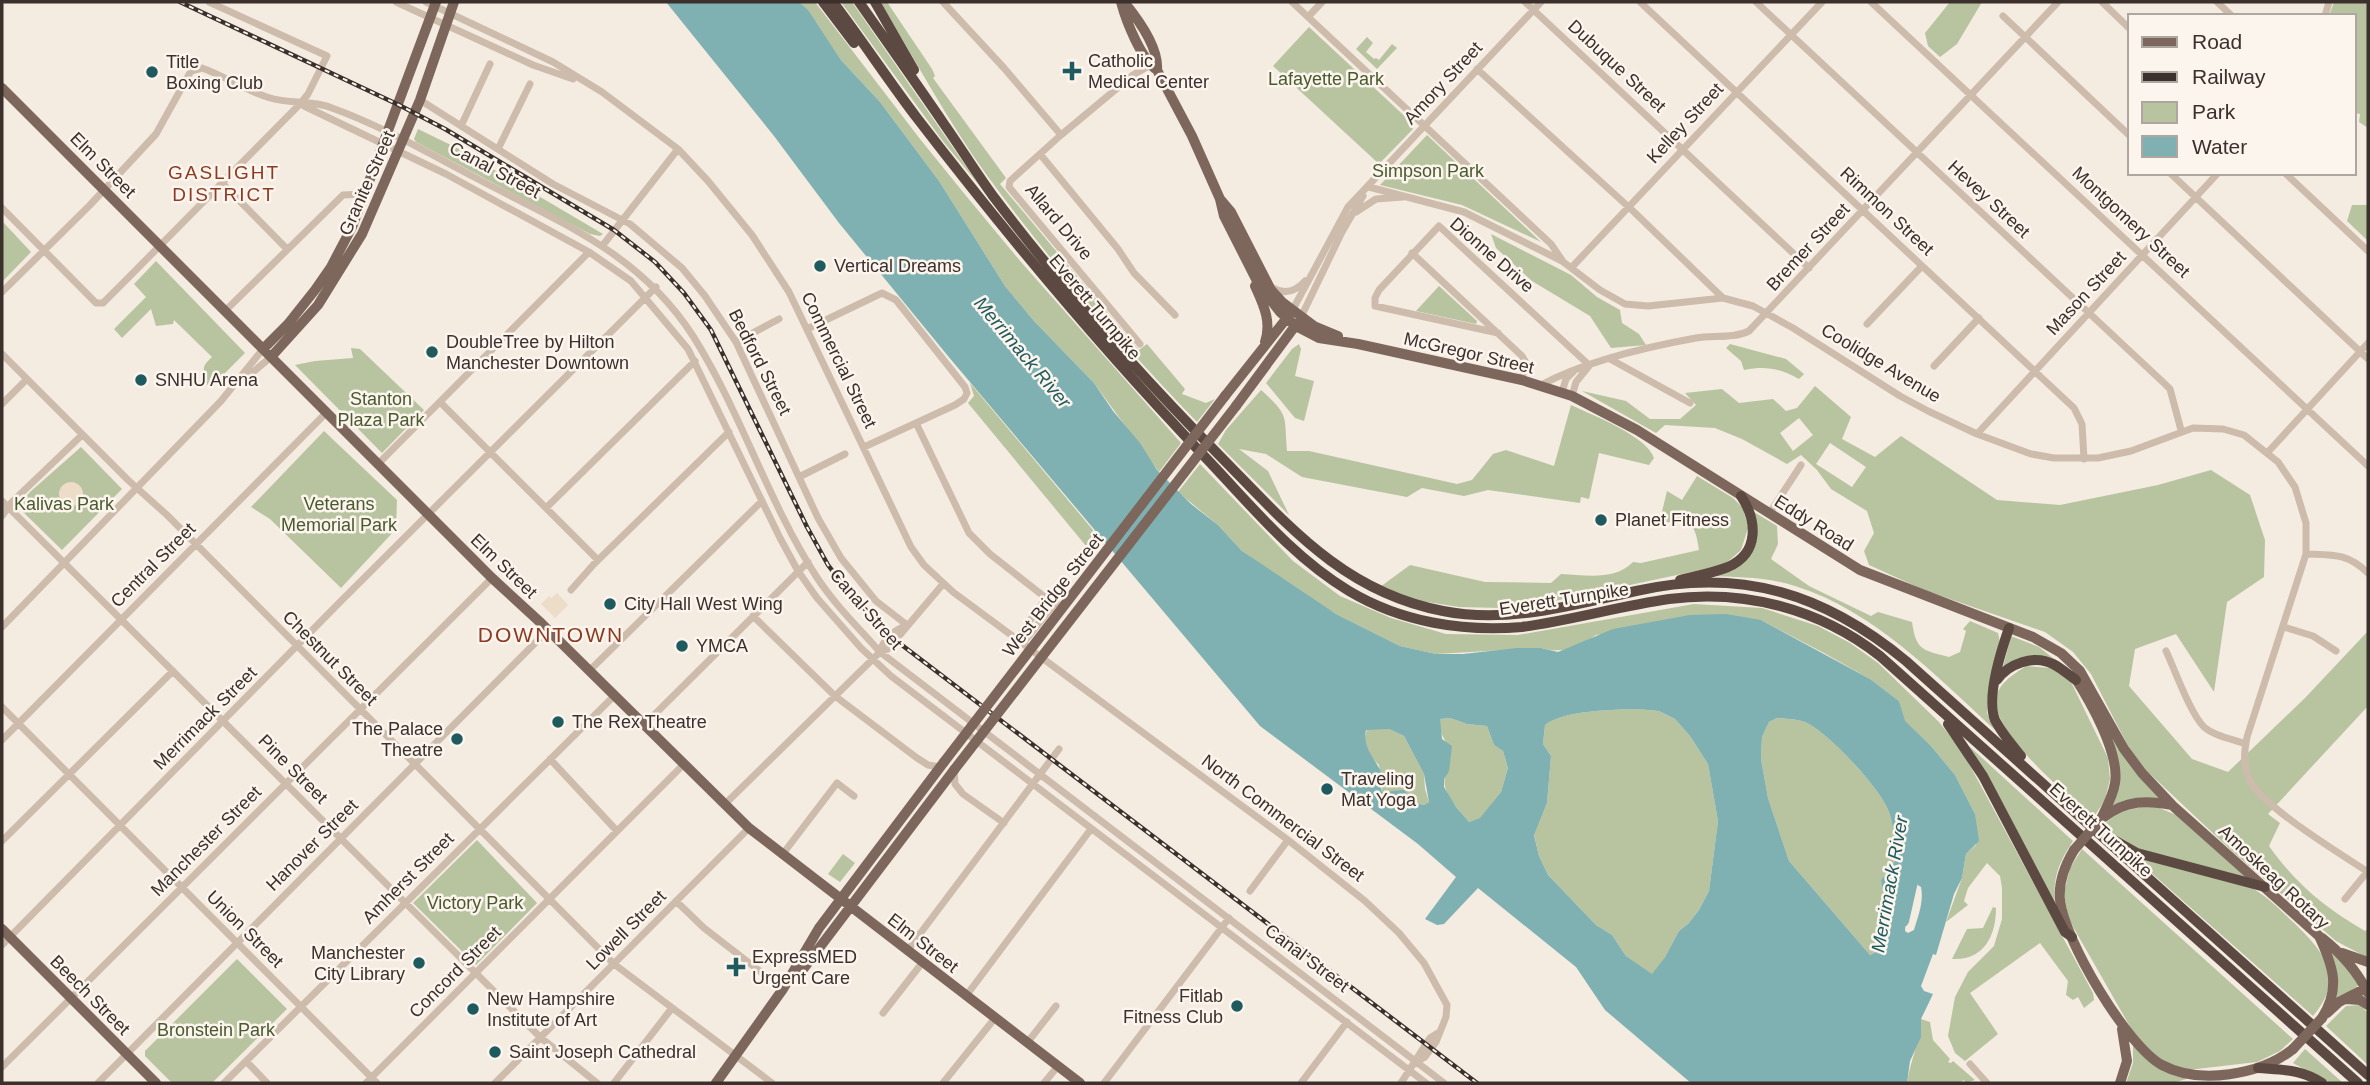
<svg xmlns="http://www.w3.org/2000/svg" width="2370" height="1085" font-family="Helvetica,sans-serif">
	<rect width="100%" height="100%" fill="#f4ebe1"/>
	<path fill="#b8c4a0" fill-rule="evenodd" d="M799,2h16l105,137 47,58 54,65 160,181 -22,29 -65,-89 -60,-62 -29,-35 -66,-105 -59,-79 -39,-42 -33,-49z
		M841,2h11l127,183 -37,-45z
		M880,2h7l45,67 3,7 -2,2 73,100 -6,6 139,166 8,-6 38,45 -3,5 24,9 9,-4 -18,23c-75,-78 -147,-160 -211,-248 -39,-54 -71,-115 -106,-172z
		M1950,2h32l-25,42 -17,13 -12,-11 -3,-13z
		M2334,2h34v126l-9,-6 1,-8 -6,-1v-97h-25z
		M1309,27l103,96 1,6 -34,35 -106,-98z
		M1367,37l6,6 -7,9 8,7 2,-1 3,2 13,-16 5,4 -20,21 -21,-20z
		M418,129l39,19 146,86 -3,2 -10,-2 -174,-92 -2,-3z
		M1427,135l114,107 -79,-37 -82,-20z
		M2352,205h16v36l-21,-20z
		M2,221l29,31 -29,30z
		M1491,234l80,41 26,22 23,13 2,13 17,11 7,11 -35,3 -21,-32 -58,-35 -36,-33z
		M156,261l89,92 -24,24 -14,8c-1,-16 -9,-15 5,-28l-38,-37 -1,4 -17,2 -5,-17 -29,29 -8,-9 32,-32 -12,-13z
		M1439,286l38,35 -1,3 -60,-13z
		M1299,344l2,5 -6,27 19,5 -10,40 -9,-3 -29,-35 26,-34z
		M1730,344l56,15 18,15 -5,5c-20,-11 -33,-13 -55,-9l-3,-9 -15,-13z
		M351,348l9,1 64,61 -42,43 -87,-88 20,-4 38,-3z
		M970,383l133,159 -12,10 -123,-149 6,-7z
		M1815,386l36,31 -9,22 33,18 26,-21 96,64 63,5 98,-20 53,-15 39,25 15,45 -1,37 -37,25 -13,90 -38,-58 -41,15 -6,37 63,73 36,13 77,-74 63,-67v75l-100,108 12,9 -11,23c27,38 56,62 96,85l3,-3v30l-32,-17 -103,-89 -85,-80 -18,-22 -39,-76 -18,-22 -28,-20 -121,-42 -55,-25 -5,-14 10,-18 -7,-22 -36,-22 -14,-19 -16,-15 -14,9 -45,-25 -27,-11 -50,-3 -9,8 -74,-42 44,10 24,18h30l16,-14 -11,-12 37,-4 17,14 34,-4 13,12 11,-3zM1799,418l14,17 -20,16 -13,-18zM1830,443l36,24 -14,20 -36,-23z
		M1261,390c29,26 23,26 26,61h22l148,33 15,-4 21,-26 13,-4 48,16 17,-61c21,10 76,31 83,53l-5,7 -50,-12 -10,46 -8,-2 -1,6 -92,-13 -24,6 -42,-8 -15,9 -105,-20 -36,-23 -27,-5 29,22 21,44 -71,-71 8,-14z
		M324,431l73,69 -1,29 -55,59 -71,-69 -19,-12z
		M81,447l41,42 -60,61 -41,-40 3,-11 6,-7z
		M1200,464l93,97 47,35 51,22 55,16 72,1 176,-31 68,4 56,18 32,17 28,20 61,59 23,29 131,242 1,7 -10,8 -6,-11 -5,3 -7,-5 2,-14 -28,-38 -70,50 28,41 -33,27 -10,-8 -7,-17 7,-39 13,-25 26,-26 8,-27v-31l-2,-12 -13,-13 -19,25 -4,13 4,4 -22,17 16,-44 4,-24 10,-9 -1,-31 -20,-39 -24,-29 -27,-25 -5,-20 -29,-22 -46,-26 -63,-33 -165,15c-20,13 -32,19 -55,13l-105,6 -36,-8 -64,-32 -45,-28 -49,-35 -24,-26 -40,-33z
		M1697,476l36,22 10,10 5,20 -7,22 -17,15 -179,38 -44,5 -42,-1 -38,-6 -41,-14 30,-22 75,17 66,1 10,-9c24,1 54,7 72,-12l8,1 58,-13c-4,-30 -11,-32 -40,-26l8,-33 15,9z
		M1754,512l23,14 1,18 -7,15 38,27 62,30 7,-4 34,10c4,29 11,28 37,35l11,-5 6,-21 -3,-2 7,-8 28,12 2,9 -13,60v11l7,16c-59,-54 -121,-119 -199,-143 -28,-9 -57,-9 -85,-10l31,-13z
		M2011,636l28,11 20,16 -16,-5 -41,13z
		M2026,666l25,2 19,12 38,78 2,21 -5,21 -12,18c-25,-23 -97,-82 -97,-116 0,-18 17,-27 30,-36z
		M1637,709l22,2 16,8 15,17 18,28 10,57 -9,70 -10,19 -11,14 -9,7 -14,26 -13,18 -26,-19 -14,-21 -16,-10 -48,-50 -9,-19 -5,-22 13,-31 4,-47 -8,-12 2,-19c20,-15 67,-15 92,-16z
		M2096,711l67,89 -55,10c23,-40 6,-62 -12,-99z
		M1450,718l17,6 20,2 7,19 9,6 5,17 -7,24 -20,26 -12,4c-10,-12 -28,-29 -24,-46 2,-8 6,-14 5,-22 -1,-13 -12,-17 -10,-35z
		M1777,718c10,1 23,1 32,6 22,12 72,65 80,88 6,16 4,32 7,48l-15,20 1,9 12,11c-6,18 -4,46 -24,55l-81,-94 -21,-63 -7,-39 1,-22 7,-15z
		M1367,729h22l15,7 20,38 1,15 4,13 -5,3 -9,-2c-8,-11 -20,-13 -33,-10l-3,-28 -10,-10 -5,-14z
		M1969,746l104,95c-17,26 -20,38 -18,69z
		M2155,806l21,9 71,63 -91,-23 -30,-11 -24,-17c15,-17 31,-19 53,-21z
		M477,840l60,63 -61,62 -63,-62z
		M2082,849l211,190 -13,12 -23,11 -69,8 -24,-8 -17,-13 -15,-19 -64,-112 -4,-25 6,-25z
		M843,854l12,9 -15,19 -12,-8z
		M2130,854l120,33c17,9 29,22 43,35 31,30 53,55 20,94z
		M1993,907l3,1c0,29 -13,53 -44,51l15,-30 16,-1z
		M2326,944l11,9 22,32 -27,18c6,-25 6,-35 -6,-59z
		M237,959l50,50 -75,74h-40l-27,-27v-5z
		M2360,1005l8,8v52l-42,-39 20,-20z
		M1921,1019l9,3 3,18 17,19 -2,3 3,1 2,-2 22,19 -9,3 -2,-3 -5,3h-52c3,-22 13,-41 14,-64z
		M2133,1045c16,18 31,27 54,34l-16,4h-45l7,-20z
		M2305,1049l38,34c-4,0 -8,1 -12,0 -4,-1 -33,-17 -38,-20z"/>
	<path fill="#ecdcc8" d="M59 494a12 12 0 1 1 24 0a12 12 0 1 1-24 0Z
		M557,593l11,12 -13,13 -14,-14 8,-8 2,2z"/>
	<path fill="#7fb0b2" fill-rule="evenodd" d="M666,2h133l9,8 33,50 39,42 59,79 66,105 29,35 60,62 19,28 27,32 17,27 34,34 27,21 24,26 94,63 64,32 36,8h27l54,-6h24l17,4 55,-23 77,-14 36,-1 35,6 109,59 29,22 6,20 26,25 24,29 20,39 4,27 -13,13 -4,24 -8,16 -18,61 -3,-1 -12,32 3,5 9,3 -12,25v18l-11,24 -3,22h-216l-86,-73 -29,-43 -98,-79 -34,36 -7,1 -12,-6 31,-42 -38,-33 -158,-118 -312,-370 -109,-133 -65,-87zM1637,709l22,2 16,8 15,17 18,28 10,57 -9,70 -10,19 -11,14 -9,7 -14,26 -13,17 -26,-18 -14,-21 -16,-10 -48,-50 -9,-19 -5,-21 13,-32 4,-47 -8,-12 2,-19c20,-15 67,-15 92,-16zM1450,718l17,6 20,2 7,19 9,6 5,17 -7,24 -21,26 -11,4 -13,-15 -12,-20v-8l5,-8 3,-25 -10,-7 -2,-20zM1777,718c11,1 23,1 32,6 22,12 72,65 80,88 6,16 3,32 7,48l-15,20 1,9 11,11 -9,6c8,17 4,41 -14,49l-81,-94 -21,-63 -7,-39 1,-22 7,-15zM1389,729l15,7 20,38 5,28 -5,3 -9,-2 -11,-13 -22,2 -2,-7 3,-8c-6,-18 -21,-27 -17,-47zM1916,884l5,3c3,15 -3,29 -7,43l-6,3 -3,-2 2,-32z"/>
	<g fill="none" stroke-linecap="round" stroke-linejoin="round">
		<path stroke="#7fb0b2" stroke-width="12" d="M1903,921l10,-44"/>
		<path stroke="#cdbbac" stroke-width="7" d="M396,2l137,63 40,14
			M426,2l127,60 49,30 76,57 30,32 44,54 37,57 122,255 13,18 29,27 335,248 77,61 34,32 25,30 23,42 -1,12 -10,25 -11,15 -8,4
			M943,2l61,66 57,67 -51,46 -1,6 131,157
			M1292,2l259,242 11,16
			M1525,2l284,266
			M1640,2l434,406 8,16 2,35
			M1756,2l409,382 5,5 11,41
			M1871,2l497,464
			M2102,2l28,27
			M2217,2l15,14
			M2003,16l127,120
			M2325,16l4,-14
			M1308,17l14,-15
			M1477,69l156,142 90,87
			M420,100l133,84 77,40 52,44 23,28 31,46 82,176 23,40 35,43 31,24
			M304,106l142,68 143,78 42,29 57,68 92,189 18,33 19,27 44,50 30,28 535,407
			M461,126l29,-62
			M1061,135l72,-60 21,-12
			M498,149l32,-65
			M1040,154l78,95 16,24 41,42
			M2170,173l198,186
			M2285,173l83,78
			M222,183l65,66
			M1369,187l95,25 98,49 38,29 25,14 23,2 75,-8 30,8 40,22 107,68 28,15 49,23 54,20 23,4h44l33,-7 62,-23 30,1 21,6 34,27 17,25 11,36v31l-59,183c-3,15 -4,28 2,42 12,27 92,75 119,93
			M2,208l94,95h7l25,-25 172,-174 8,-10 19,-38 -118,-54
			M1356,212l20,-13 27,-2
			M603,245l75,-96
			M1412,253l110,103 3,5 -3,19
			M1572,267l250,-265
			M1273,288c12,7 23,3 32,-7
			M2,292l88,-87 66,-71 35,-63 11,-3c23,8 44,23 68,30 20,6 43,2 62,10 50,18 96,45 142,69 85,45 165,75 219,159 48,76 74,164 123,240 18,28 42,51 64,76l564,431
			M225,311l118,-116 21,-1
			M1292,311l56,-104 193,-205
			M1301,317l41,-85 21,-36
			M1867,324l55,-58
			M807,329l75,-36 14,7 69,87 2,6 -3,6 -9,6 -91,42
			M1498,333l-123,-27v-8l4,-8 60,-64 150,139
			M736,342l43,-23
			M2,354l126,126 39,35 447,449 158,119
			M1610,359l80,44
			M1934,366l45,-48
			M241,382l30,-25
			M1541,385c45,-24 105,-38 155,-47 17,-3 37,1 53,-7l309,-329
			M1562,392l4,-13 7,-7
			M1572,396l4,-14 13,-16
			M440,402l158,158
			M2,404l25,-25
			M916,423l53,110 21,21 56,44 -29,41
			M1977,434l241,-261
			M2268,452l100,-109
			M379,463l210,-211
			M799,477l46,-23
			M2,501l538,536 57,46
			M546,508l149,-147
			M1769,514l32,-49
			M2,516l10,-14 70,-67
			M2306,554c28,1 41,-1 62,19
			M571,590l23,-26 135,-132
			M753,616l82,80 82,62 11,7 12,2
			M2,627l219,-226 42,-52
			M2284,627l29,9 23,15
			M1023,643l33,-41
			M2166,651c9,19 24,62 38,76 10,9 28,12 42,17
			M880,652c3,-13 15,-22 27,-27
			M589,671l173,-170
			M2,707l375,376
			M644,725l164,-163
			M2,740l325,-328
			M550,759l67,72
			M954,770l1,14 8,10 41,29
			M725,804l155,-152 8,-3 55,-65
			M2,841l171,-170
			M782,855l55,-72 17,13
			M1250,891l38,-51
			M2345,899l23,-28
			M676,901l28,27 79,61
			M2,945l339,-344 315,-314
			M907,951l152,-202
			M966,996l125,-167
			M883,1013l39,-50
			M1027,1043l29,-37
			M246,1061l21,22
			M1970,1064l17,19
			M2,1067l490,-489
			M98,1083l450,-453
			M224,1083l390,-387
			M366,1083l318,-319
			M495,1083l254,-255
			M614,1083l58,-75
			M943,1083l52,-65
			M1044,1083l14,-17
			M1104,1083l125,-165
			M1301,1083l46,-61
			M1401,1083l29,-45 8,-5"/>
		<path stroke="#7d675c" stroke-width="10" d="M1121,2c5,19 20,57 36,68l35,66 28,63 11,13 40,78 11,12 32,24 24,10
			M1124,2c14,17 35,45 33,68
			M2,88l490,490 49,45 208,205 331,255
			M1220,199l4,17 35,69 21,27 16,14 23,12 39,6 164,36 50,16 65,34 223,140 173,67 28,16 19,18 44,78 18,24 31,33 146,130c14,30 22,52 3,82
			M1255,286c8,18 17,35 10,56
			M263,349l25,-25 27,-34 16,-23 21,-40 84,-225
			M271,357l47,-52 44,-71 58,-134 34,-98
			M1225,396l65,-82
			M1236,406l62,-84
			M2074,676c16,25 46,77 41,107 -2,13 -9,25 -14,36
			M2104,817c22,-17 43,-17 68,-12
			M2074,850c-9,15 -16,31 -14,50 4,40 67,146 102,165 37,20 99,10 131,-16
			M2,929l154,154
			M2322,938c19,15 35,33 46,55
			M2342,953l26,9
			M801,972l153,-202
			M2346,999l14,1 8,5
			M2327,1013l12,-11 29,-15
			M716,1083l67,-94 36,-61 125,-166
			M2120,1083l7,-22 -5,-32"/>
		<path stroke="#5c4a42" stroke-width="10" d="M823,2l31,41
			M833,2c29,38 55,78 84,116 90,117 186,232 288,339 45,47 87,100 144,134 52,31 113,41 173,36 50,-7 98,-21 147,-28 76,-10 151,10 211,57l478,427
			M859,2c28,40 57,81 85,122 17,24 32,49 49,72 70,92 146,178 227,260 67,68 123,136 223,155 65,13 130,-6 193,-20 105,-24 189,3 270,70l462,414
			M875,2l39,68
			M1680,580c16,-4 33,-7 48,-13 32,-14 29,-47 13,-71
			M2009,628c-8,23 -23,70 -14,92 6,12 17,25 26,36
			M1997,680c11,-16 37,-26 56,-16 8,4 16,11 23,16
			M1948,724l35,52 82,156 7,5
			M2114,840l23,13 128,34
			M2258,1068c24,2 43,1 64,15"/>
		<g stroke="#3b302b" stroke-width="4.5">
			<path id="rail" d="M180,2l219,103 46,24 169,101 41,32 29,31 27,37 96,197 21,38 20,26 42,45 587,447"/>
		</g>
		<use href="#rail" stroke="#fbf5ee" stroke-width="2" stroke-dasharray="5" stroke-linecap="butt"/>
		<path stroke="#7d675c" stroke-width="10" d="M944,762l281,-366
			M954,770l282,-364
			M2074,850l27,-31
			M2293,1049l29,-31"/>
	</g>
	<g fill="#1f5a5e" stroke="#fbf5ee" stroke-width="2.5">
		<path d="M1068.5 60.5h7v7h7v7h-7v7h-7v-7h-7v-7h7z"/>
		<circle cx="152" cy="72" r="7"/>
		<circle cx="820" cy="266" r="7"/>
		<circle cx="432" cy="352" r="7"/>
		<circle cx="141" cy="380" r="7"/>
		<circle cx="1601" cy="520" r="7"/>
		<circle cx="610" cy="604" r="7"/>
		<circle cx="682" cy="646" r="7"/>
		<circle cx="558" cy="722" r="7"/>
		<circle cx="457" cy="739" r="7"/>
		<circle cx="1327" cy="789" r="7"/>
		<circle cx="419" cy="963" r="7"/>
		<path d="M732.5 956.5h7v7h7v7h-7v7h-7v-7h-7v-7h7z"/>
		<circle cx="1237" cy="1006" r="7"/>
		<circle cx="473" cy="1009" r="7"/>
		<circle cx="495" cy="1052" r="7"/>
	</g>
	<g text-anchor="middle" stroke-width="5" stroke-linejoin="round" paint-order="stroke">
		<g font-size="18" fill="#3b302b" stroke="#fbf5ee" text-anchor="start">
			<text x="1088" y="67">Catholic<tspan x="1088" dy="21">Medical Center</tspan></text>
			<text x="166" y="68">Title<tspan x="166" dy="21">Boxing Club</tspan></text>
			<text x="834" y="272">Vertical Dreams</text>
			<text x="446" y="348">DoubleTree by Hilton<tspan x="446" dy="21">Manchester Downtown</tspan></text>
			<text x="155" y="386">SNHU Arena</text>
			<text x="1615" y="526">Planet Fitness</text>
			<text x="624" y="610">City Hall West Wing</text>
			<text x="696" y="652">YMCA</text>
			<text x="572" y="728">The Rex Theatre</text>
			<text x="443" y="735" text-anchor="end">The Palace<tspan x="443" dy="21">Theatre</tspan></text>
			<text x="1341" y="785">Traveling<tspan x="1341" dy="21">Mat Yoga</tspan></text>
			<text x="405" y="959" text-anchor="end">Manchester<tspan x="405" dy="21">City Library</tspan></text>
			<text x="752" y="963">ExpressMED<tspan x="752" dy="21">Urgent Care</tspan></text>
			<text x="1223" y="1002" text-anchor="end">Fitlab<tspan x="1223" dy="21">Fitness Club</tspan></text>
			<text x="487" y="1005">New Hampshire<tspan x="487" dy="21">Institute of Art</tspan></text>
			<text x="509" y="1058">Saint Joseph Cathedral</text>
		</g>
		<g font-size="18" fill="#3b302b" stroke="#fbf5ee">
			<text transform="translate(1617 66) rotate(43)" y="6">Dubuque Street</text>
			<text transform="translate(1443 83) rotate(-47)" y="6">Amory Street</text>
			<text transform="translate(1685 123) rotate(-47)" y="6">Kelley Street</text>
			<text transform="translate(103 165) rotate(45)" y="6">Elm Street</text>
			<text transform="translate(495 170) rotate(28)" y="6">Canal Street</text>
			<text transform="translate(367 183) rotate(-66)" y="6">Granite Street</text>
			<text transform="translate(1989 199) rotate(43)" y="6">Hevey Street</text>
			<text transform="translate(1887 211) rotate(43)" y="6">Rimmon Street</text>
			<text transform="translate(1059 222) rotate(50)" y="6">Allard Drive</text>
			<text transform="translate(2131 222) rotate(43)" y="6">Montgomery Street</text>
			<text transform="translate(1808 247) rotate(-47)" y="6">Bremer Street</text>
			<text transform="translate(1492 255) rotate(41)" y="6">Dionne Drive</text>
			<text transform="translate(2086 293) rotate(-47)" y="6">Mason Street</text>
			<text transform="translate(1095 307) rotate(50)" y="6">Everett Turnpike</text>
			<text transform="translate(1469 353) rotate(13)" y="6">McGregor Street</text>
			<text transform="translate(839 360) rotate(64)" y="6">Commercial Street</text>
			<text transform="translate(760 362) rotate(63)" y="6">Bedford Street</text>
			<text transform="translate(1881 363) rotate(31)" y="6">Coolidge Avenue</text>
			<text transform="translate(1814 523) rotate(32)" y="6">Eddy Road</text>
			<text transform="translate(153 565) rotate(-45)" y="6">Central Street</text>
			<text transform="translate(504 566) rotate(44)" y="6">Elm Street</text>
			<text transform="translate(1053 595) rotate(-52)" y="6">West Bridge Street</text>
			<text transform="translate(1564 599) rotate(-9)" y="6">Everett Turnpike</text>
			<text transform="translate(866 609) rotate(49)" y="6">Canal Street</text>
			<text transform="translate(330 658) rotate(45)" y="6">Chestnut Street</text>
			<text transform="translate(205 718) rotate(-45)" y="6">Merrimack Street</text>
			<text transform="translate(293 769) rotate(45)" y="6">Pine Street</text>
			<text transform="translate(1283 818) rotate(37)" y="6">North Commercial Street</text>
			<text transform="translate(2101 830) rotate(42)" y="6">Everett Turnpike</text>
			<text transform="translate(206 841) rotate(-45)" y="6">Manchester Street</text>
			<text transform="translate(312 845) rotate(-45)" y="6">Hanover Street</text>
			<text transform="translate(2274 877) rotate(43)" y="6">Amoskeag Rotary</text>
			<text transform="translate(408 878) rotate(-45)" y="6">Amherst Street</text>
			<text transform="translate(245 929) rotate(45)" y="6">Union Street</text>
			<text transform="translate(626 930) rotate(-45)" y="6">Lowell Street</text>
			<text transform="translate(923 943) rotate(38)" y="6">Elm Street</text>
			<text transform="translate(1307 958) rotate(37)" y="6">Canal Street</text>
			<text transform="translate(455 972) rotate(-45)" y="6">Concord Street</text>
			<text transform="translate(90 995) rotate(45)" y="6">Beech Street</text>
		</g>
		<g font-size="18" fill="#4a5a2e" stroke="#fbf5ee">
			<text x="1326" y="85">Lafayette Park</text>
			<text x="1428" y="177">Simpson Park</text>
			<text x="381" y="405">Stanton<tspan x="381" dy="21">Plaza Park</tspan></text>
			<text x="64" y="510">Kalivas Park</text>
			<text x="339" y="510">Veterans<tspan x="339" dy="21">Memorial Park</tspan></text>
			<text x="475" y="909">Victory Park</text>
			<text x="216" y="1036">Bronstein Park</text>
		</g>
		<g font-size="19" letter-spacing="2" fill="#8c3b22" stroke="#fbf5ee">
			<text x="224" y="179">GASLIGHT<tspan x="224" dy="22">DISTRICT</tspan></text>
		</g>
		<g font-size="19" font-style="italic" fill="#1f5a5e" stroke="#fbf5ee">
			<text transform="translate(1023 352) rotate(50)" y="7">Merrimack River</text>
			<text transform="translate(1889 884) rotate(-80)" y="7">Merrimack River</text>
		</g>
		<g font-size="21" letter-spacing="2" fill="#8c3b22" stroke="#fbf5ee">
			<text x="551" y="642">DOWNTOWN</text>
		</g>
	</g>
	<rect width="2370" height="1085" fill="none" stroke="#3b302b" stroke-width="7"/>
	<rect x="2128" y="14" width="228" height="161" fill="#fbf5ee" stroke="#aea6a0" stroke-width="2"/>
	<rect x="2142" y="37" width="35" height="10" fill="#7d675c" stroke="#aea6a0" stroke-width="2"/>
	<text x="2192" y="49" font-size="21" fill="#3b302b">Road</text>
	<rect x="2142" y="72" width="35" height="10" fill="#3b302b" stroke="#aea6a0" stroke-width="2"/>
	<text x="2192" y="84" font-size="21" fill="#3b302b">Railway</text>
	<rect x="2142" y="102" width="35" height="21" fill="#b8c4a0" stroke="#aea6a0" stroke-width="2"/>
	<text x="2192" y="119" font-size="21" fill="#3b302b">Park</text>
	<rect x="2142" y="136" width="35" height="21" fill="#7fb0b2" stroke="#aea6a0" stroke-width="2"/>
	<text x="2192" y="154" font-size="21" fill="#3b302b">Water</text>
</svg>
